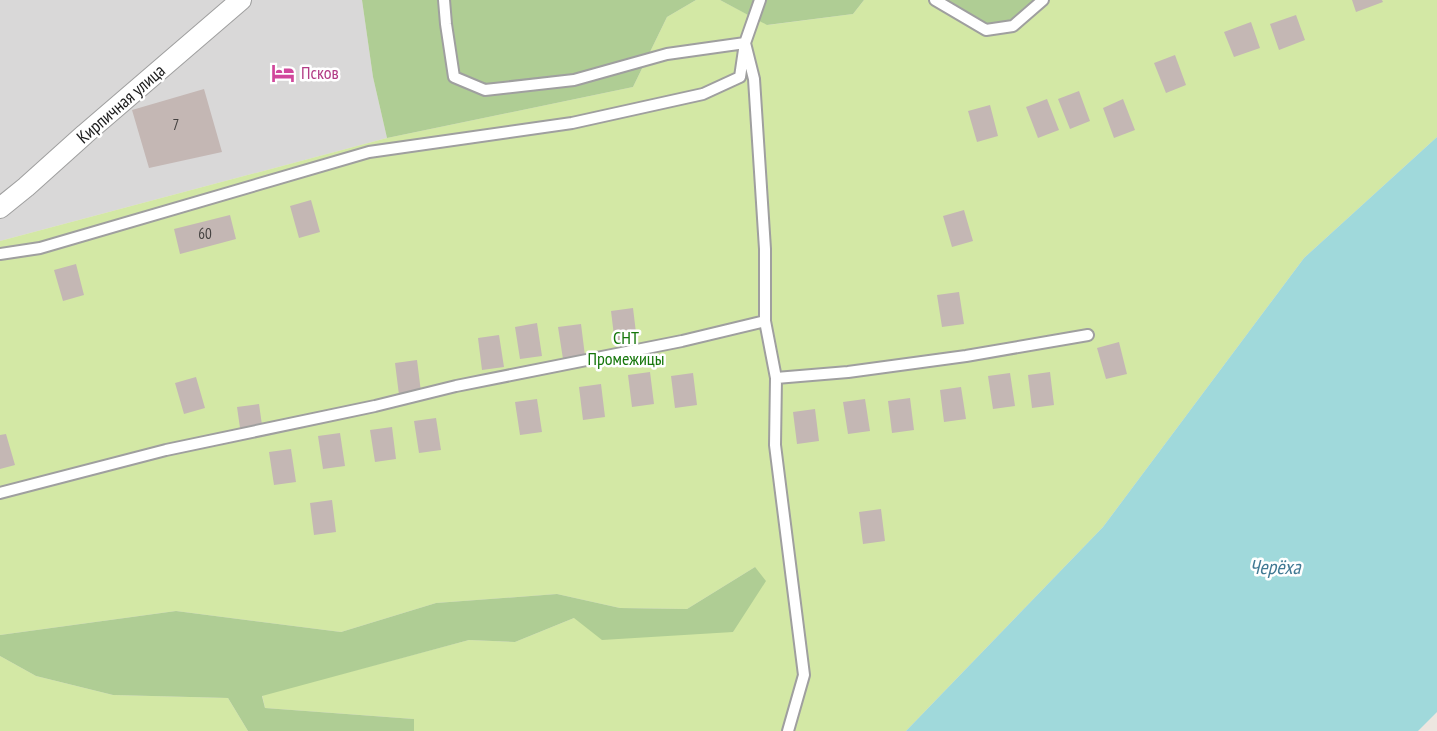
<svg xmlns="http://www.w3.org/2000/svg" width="1437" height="731" font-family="'PT Sans Narrow',sans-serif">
	<rect width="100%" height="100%" fill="#ede6e0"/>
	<path fill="#d9d8d8" d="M0,0h362l11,77 14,61 -387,103z"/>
	<path fill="#d3e8a5" d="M696,0h24l48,25 85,-11 11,-14h573v137l-133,121 -201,269 -197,204h-492v-12l-149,-11 -3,-13 207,-55 46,2 59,-24 159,14 22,-65 -68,42 -67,-1 -63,-14 -121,9 -95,29 -165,-21 -176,24v-394l387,-103 246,-51 34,-70z
		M0,656l36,20 77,19 115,3 20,33h-248z"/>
	<path fill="#afcd94" d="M362,0h334l-29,17 -34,70 -246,51 -14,-61z
		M720,0h144l-11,14 -86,11z
		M940,0h100l-30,23 -22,4z
		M755,567l11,14 -33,51 -131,8 -28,-22 -59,24 -46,-2 -207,56 3,12 149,11v12h-166l-20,-33 -115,-3 -77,-19 -36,-20v-21l176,-24 165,21 95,-29 121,-9 63,14 67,1z"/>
	<path fill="#a0d9db" d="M1437,137v575l-19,19h-512l197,-204 201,-269z"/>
	<path fill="#c4b7b4" d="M1352,0h30l1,2 -27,10z
		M1296,15l9,25 -26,10 -9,-26z
		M1251,22l9,26 -26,9 -10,-25z
		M1175,55l11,30 -20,8 -12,-30z
		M204,89l18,63 -73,16 -17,-58z
		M1079,91l11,30 -20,8 -12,-30z
		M1047,99l12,31 -21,8 -12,-31z
		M1123,99l12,31 -21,8 -11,-30z
		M990,105l8,31 -21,6 -9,-31z
		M311,200l9,32 -21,6 -9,-32z
		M964,210l9,31 -21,6 -9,-31z
		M230,215l6,24 -56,15 -6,-25z
		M76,264l8,31 -21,6 -9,-31z
		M959,292l5,32 -22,3 -5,-32z
		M633,308l4,33 -22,3 -4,-33z
		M537,323l5,33 -22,3 -5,-32z
		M581,324l4,32 -22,3 -5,-32z
		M499,335l5,32 -22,3 -4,-32z
		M1119,342l8,32 -21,5 -9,-31z
		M417,360l4,32 -22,3 -4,-32z
		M650,372l4,32 -22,3 -4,-32z
		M1050,372l4,33 -22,3 -4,-33z
		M693,373l4,32 -22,3 -4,-32z
		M1010,373l5,33 -22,3 -5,-33z
		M196,377l9,31 -21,6 -9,-31z
		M601,384l4,33 -22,3 -4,-33z
		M961,387l5,32 -22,3 -4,-32z
		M910,398l4,32 -22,3 -4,-32z
		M537,399l5,33 -22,3 -5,-33z
		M865,399l5,32 -22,3 -5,-32z
		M259,404l3,21 -22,3 -3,-21z
		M815,409l4,32 -22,3 -4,-32z
		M436,418l5,32 -22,3 -5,-32z
		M392,427l4,32 -21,3 -5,-32z
		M340,433l5,33 -22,3 -5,-33z
		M6,434l9,31 -15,4v-34z
		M291,449l5,33 -22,3 -5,-33z
		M332,500l4,32 -22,3 -4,-32z
		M881,509l4,32 -22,3 -4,-32z"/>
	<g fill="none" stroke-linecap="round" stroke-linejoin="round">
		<g stroke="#9f9f9f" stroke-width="14">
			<path id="service" d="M760,0l-15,43 9,36 11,170v72l11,57 -1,67 29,230 -16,56
				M935,0l51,30 27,-4 30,-26
				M0,254l40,-6 329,-96 203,-29 131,-29 37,-17 5,-34 -78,11 -93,26 -89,10 -31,-13 -8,-53 -2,-24
				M776,378l72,-6 118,-16 122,-21
				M0,493l166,-43 209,-44 81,-20 226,-45 83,-20"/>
		</g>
		<g stroke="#9f9f9f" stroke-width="22">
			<path id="minor" d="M0,208l26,-21 59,-53 156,-134"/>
		</g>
		<use href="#service" stroke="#fff" stroke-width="10"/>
		<use href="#minor" stroke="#fff" stroke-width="20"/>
	</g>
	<defs>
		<g id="hotel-bare" transform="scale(1.8)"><path d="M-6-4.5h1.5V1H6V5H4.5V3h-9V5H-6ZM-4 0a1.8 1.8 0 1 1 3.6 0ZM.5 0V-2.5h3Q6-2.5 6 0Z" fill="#d1479c" stroke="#fff" stroke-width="2.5" paint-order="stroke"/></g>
	</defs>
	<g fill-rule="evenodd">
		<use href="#hotel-bare" x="283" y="73"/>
	</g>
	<g text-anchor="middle" stroke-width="5" stroke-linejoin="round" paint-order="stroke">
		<g font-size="15" fill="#454241">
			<text x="176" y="130">7</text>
			<text x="205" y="239">60</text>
		</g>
		<g font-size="18" fill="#b23c85" stroke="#fff" text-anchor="start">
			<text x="301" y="79">Псков</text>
		</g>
		<g font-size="18" fill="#1b1b1b" stroke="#fff">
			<text transform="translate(121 104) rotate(-41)" y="6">Кирпичная улица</text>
		</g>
		<g font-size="18" fill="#16770b" stroke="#fff">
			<text x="626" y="344">СНТ<tspan x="626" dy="21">Промежицы</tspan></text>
		</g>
		<g font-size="20" font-style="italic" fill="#407993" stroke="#fff">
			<text x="1275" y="574">Черёха</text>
		</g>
	</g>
</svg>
